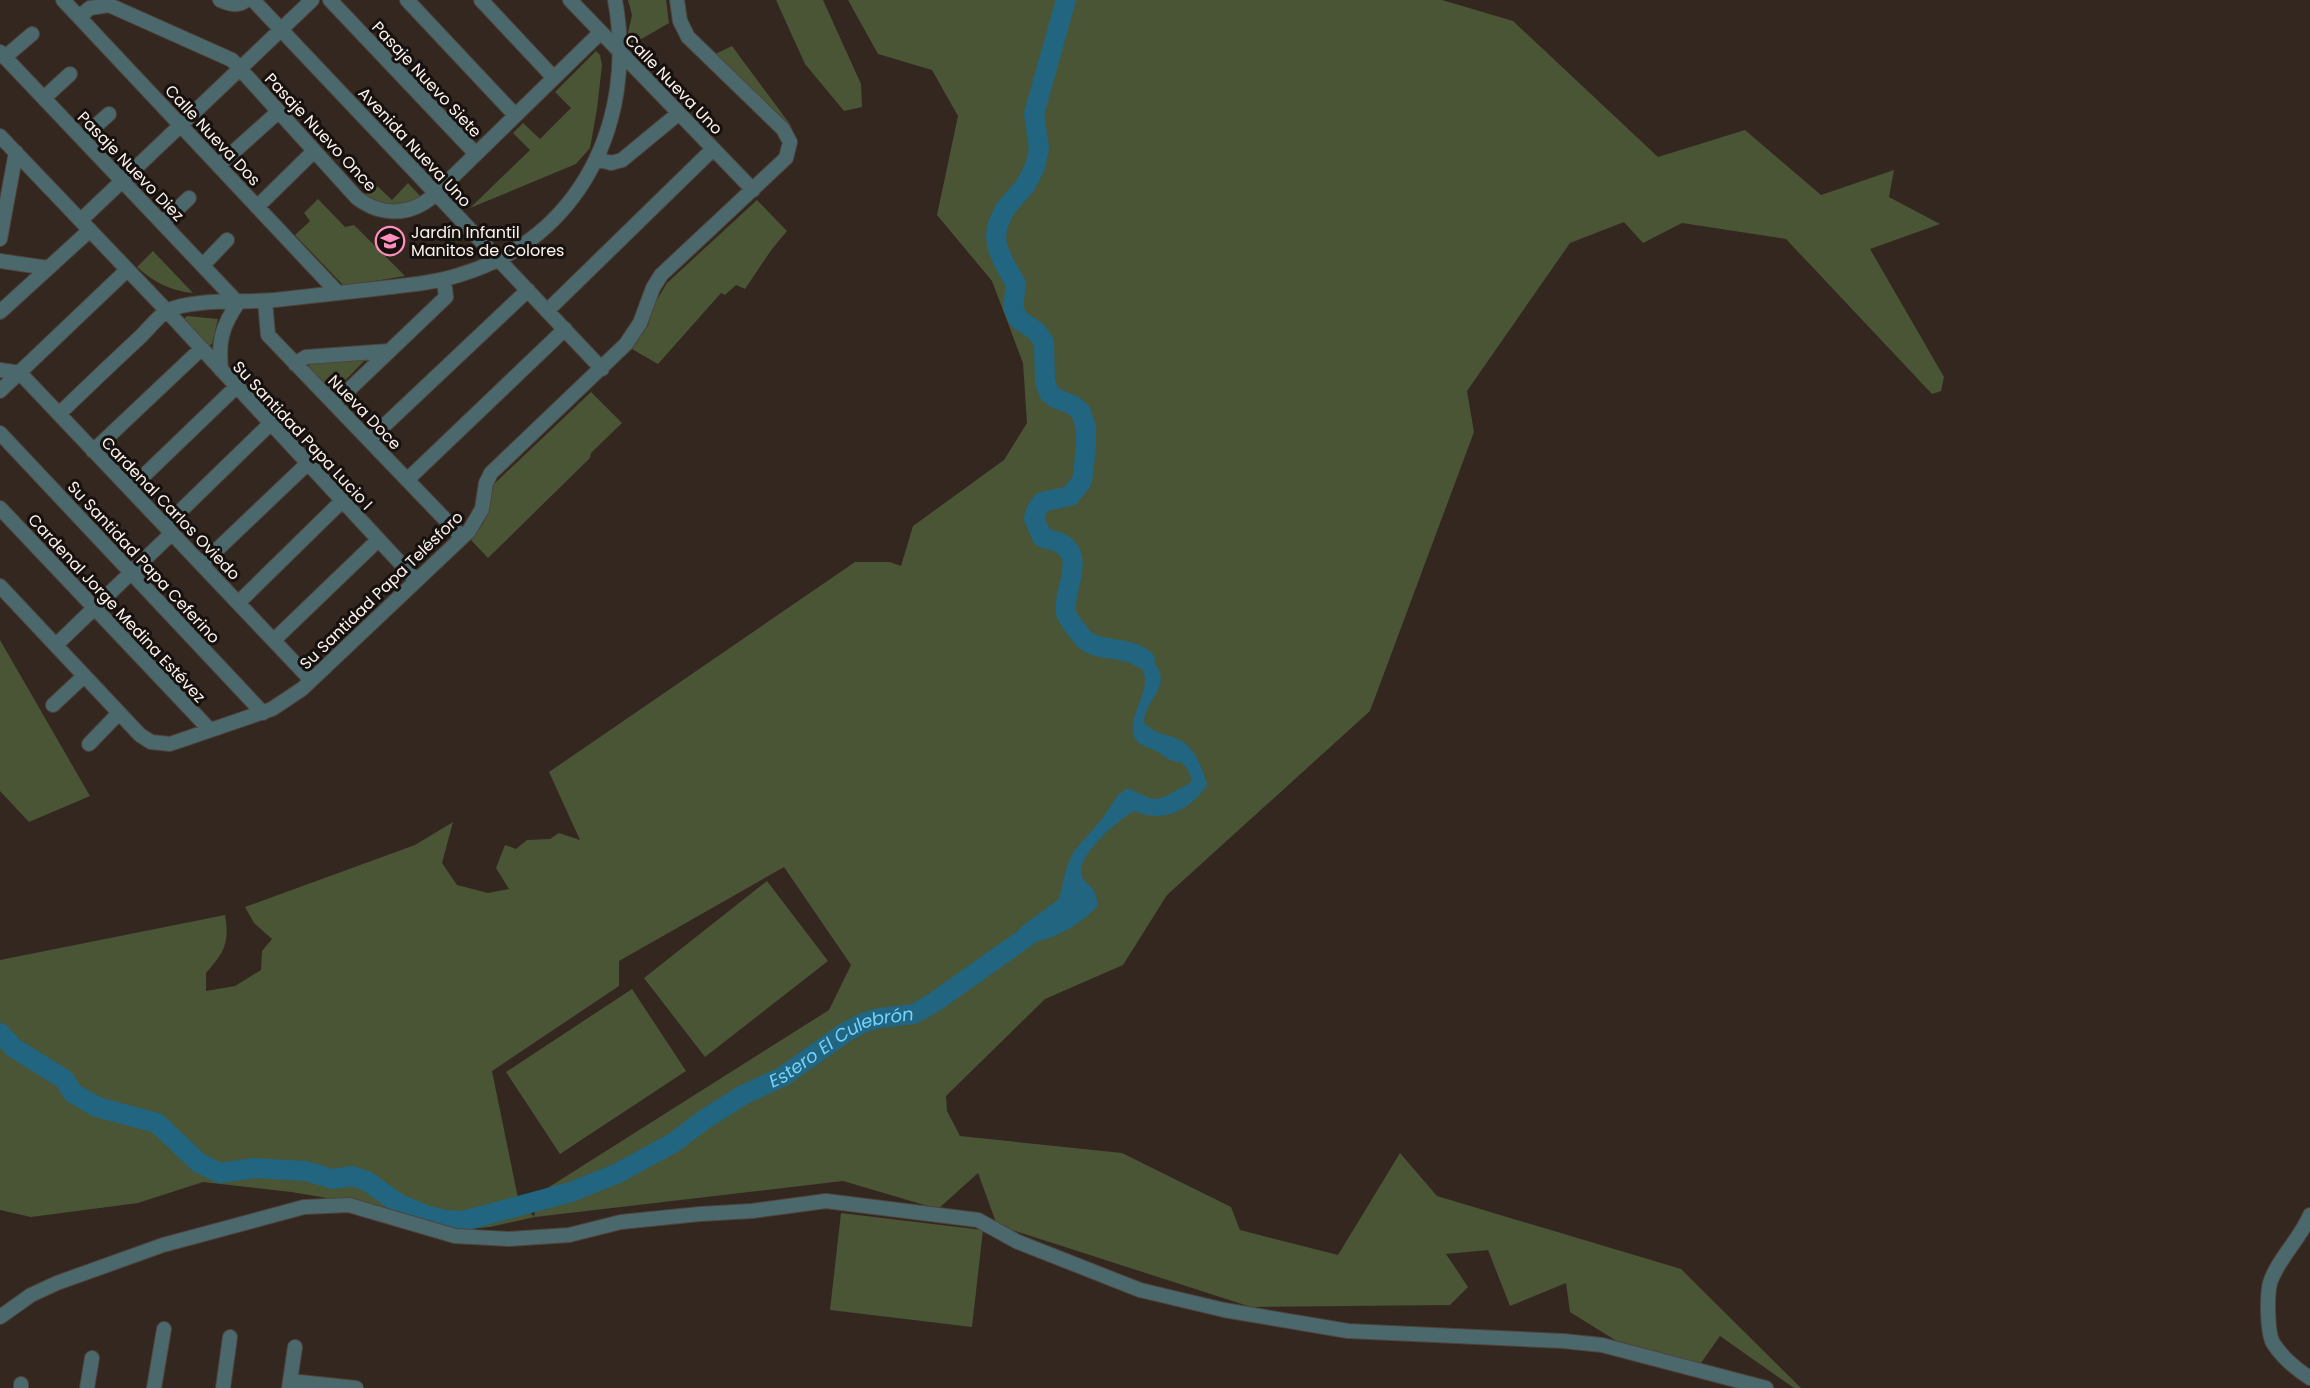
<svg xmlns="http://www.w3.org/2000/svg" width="2310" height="1388" font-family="Poppins,sans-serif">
	<rect width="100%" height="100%" fill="#33271f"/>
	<path fill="#4a5535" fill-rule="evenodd" d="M628,0h38l3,23 -31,18 -4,6 -8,-5 6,-27z
		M776,0h47l38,84 1,23 -18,4 -39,-47z
		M848,0h594l71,21 145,136 87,-27 76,65 73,-25 -5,27 51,27 -70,25 74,128 -3,14 -9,3 -146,-155 -104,-16 -39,20 -19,-21 -54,21 -103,148 7,41 -104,279 -203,184 -44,70 -78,34 -99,97 1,15 13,25 162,17 109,54 9,23 98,25 62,-102 37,43 244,73 120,119h-7l-74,-52 -24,34 -41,-5 -85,-53 -4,-29 -56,23 -22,-56 -42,4 22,33 -18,18 -199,2 -254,-82 -19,-52 -40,36 -95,-28 -308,36 -45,10 -32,3 -71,-22 -96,-16 -88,-10 -65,21 -107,14 -31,-7v-250l225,-45c5,29 -1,37 -19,58v18l29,-5 26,-16 1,-19 10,-12 -18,-16 -9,-16 170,-62 38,-23 -11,41 15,22 31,8 21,-4 -13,-21 9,-23 11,4 11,-9 23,-1 9,-6 21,7 -31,-68 306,-210h35l11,4 12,-40 91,-66 23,-37 -4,-60 -31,-82 -55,-66 21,-99 -26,-46 -54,-16zM784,867l67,98 -22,45 -291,184 -4,23 -16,-19 -26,-127 127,-85v-25z
		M732,46l60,81 -79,-72z
		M596,51l4,4 2,10 -5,44 -7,39 -14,16 -106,44 60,-58 -17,-17 10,-10 17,16 31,-31 -16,-16z
		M408,183l14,15c-23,14 -36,9 -59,-1l12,-13 17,16z
		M318,199l27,28 9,-2 51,51 -61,10 -49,-51 15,-14 -6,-8z
		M757,200l30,31 -15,18 -27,40 -9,-4 -11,10 -4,-2 -63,71 -26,-15 16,-24 7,-22 12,-20z
		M153,251l40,42c-22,-2 -40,-11 -56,-26z
		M187,316l31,3 -6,25 -3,2 -25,-27z
		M360,357l4,4 -29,30 -7,-1 -22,-22 4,-4z
		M591,392l31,31 -31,30 -1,5 -102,100 -17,-18 13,-18 10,-38z
		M0,640l90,156 -61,26 -29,-31z
		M767,881l61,80 -123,96 -61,-79z
		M632,989l54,82 -126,83 -54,-82z
		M841,1213l142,17 -11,97 -142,-17z"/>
	<path fill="#216580" d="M1124,645c12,3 20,7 29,17 22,23 -9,37 -9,61 11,10 16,10 29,14 21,7 29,29 34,48 -17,25 -43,39 -72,26 -16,7 -57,44 -54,62 1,8 6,9 11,15 4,5 5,12 6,18 -22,22 -47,35 -78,39l-5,-9 6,-9 38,-28 8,-33 7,-15 28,-32 16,-24 10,-7c29,14 25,15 53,0 5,-3 7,-3 11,-8l-5,-12 -6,-6c-13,0 -14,-5 -25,-11 -6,-3 -15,-5 -20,-11 -11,-13 9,-44 9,-58 0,-9 -3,-15 -7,-23l-16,-5 -1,-5z"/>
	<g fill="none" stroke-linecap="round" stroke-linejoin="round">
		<g stroke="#216580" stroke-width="20">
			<path d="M1066,0l-32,114 5,34 -4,19 -10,19 -20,23 -7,15 -2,12 1,10 6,15 13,23 -3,23 5,12 18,12 8,11 1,39 4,12 8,6 16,6 8,7 5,16v21l-4,32 -12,15 -28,6 -5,7 -3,9 8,19c6,3 13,3 18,6 27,14 2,48 6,70 2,7 13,20 18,26 12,13 42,6 61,21"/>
			<path id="s1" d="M0,1033l14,15 50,31 9,14 24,14 60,16 42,40 21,10 34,-5 52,3 27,8 19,-3 15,5 32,23 26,11 20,5 18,1 108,-29 45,-18 57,-31 32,-24 38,-24 39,-18 64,-45 19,-10 15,-4 34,-4 22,-13 103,-73"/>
		</g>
		<g stroke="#4f443c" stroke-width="16">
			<path id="minor" d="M63,0l275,293
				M220,0c9,4 18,7 26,0
				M253,0l349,369
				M330,0l146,154
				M407,0l108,115
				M481,0l73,78
				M570,0l183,190
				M79,17l11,-9 19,-3 123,55 125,138c24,18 52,18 75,-1l169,-165
				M0,52l238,251c-16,23 -20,38 -17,67
				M5,57l27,-23
				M44,98l26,-24
				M0,136l167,175 249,269
				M82,138l27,-24
				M597,159l14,4 11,-3 57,-47
				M219,165l59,-53
				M257,207l56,-55
				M81,220l231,-220
				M163,223l26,-25
				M0,239l16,-87
				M0,261l48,7
				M203,265l24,-25
				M265,301l3,34 194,202
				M547,311l166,-162
				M0,312l90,-82
				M295,364l11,-7 83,-6
				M0,370l20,3 291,307
				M0,391l127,-121
				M334,404l112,-107 -2,-18
				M59,414c26,-25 52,-50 79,-75 9,-8 19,-22 29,-28 24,-13 79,-8 108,-11 36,-4 72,-8 108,-12 25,-3 51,-5 76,-13 122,-36 178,-155 156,-275
				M0,433l263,280
				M369,440l159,-150
				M93,451l108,-102
				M407,480l158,-151
				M130,489l106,-102
				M0,508l210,222
				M165,526l105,-102
				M202,564l105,-100
				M0,586l140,149 11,7 19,2 102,-35 30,-20 167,-158 13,-22 4,-26 5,-10 135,-129 14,-21 13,-35 8,-13 125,-117 4,-16 -7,-13 -95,-92 -8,-16 -3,-21
				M238,603l104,-102
				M274,640l104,-100
				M56,645l116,-112
				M53,705l31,-29
				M89,744l30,-31
				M2310,1215c-9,23 -33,45 -40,68 -3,12 -3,49 3,60 9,14 23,26 37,35
				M0,1317l31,-22 26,-12 106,-38 141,-38 45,-2 106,31 54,3 60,-4 52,-13 79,-8 52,-3 74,-10 152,19 40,22 122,48 84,20 124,21 215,10 39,4 164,43
				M290,1381l66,7
				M21,1388v-4
				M87,1388l5,-30
				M154,1388l10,-59
				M223,1388l7,-51
				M289,1388l6,-41"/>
		</g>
		<use href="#minor" stroke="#4b696d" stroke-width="14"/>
	</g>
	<defs>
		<g id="school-ring" transform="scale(1.5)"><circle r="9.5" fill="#16110e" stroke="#fe8ebc" stroke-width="1.5"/><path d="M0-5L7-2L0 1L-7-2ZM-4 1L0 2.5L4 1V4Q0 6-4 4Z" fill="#fe8ebc"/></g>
	</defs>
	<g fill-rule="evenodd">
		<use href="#school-ring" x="390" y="241"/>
	</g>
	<g text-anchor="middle" stroke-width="6" stroke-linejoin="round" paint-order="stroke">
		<g font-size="16" fill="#fcf3ee" stroke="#16110e">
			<text transform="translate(427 79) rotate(47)" y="6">Pasaje Nuevo Siete</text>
			<text transform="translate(674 84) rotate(46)" y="6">Calle Nueva Uno</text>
			<text transform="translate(321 132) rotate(47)" y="6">Pasaje Nuevo Once</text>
			<text transform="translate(213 135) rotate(47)" y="6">Calle Nueva Dos</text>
			<text transform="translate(415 147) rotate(47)" y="6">Avenida Nueva Uno</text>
			<text transform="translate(131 166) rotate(46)" y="6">Pasaje Nuevo Diez</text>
			<text transform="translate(365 412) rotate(46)" y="6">Nueva Doce</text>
			<text transform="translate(303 435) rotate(47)" y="6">Su Santidad Papa Lucio I</text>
			<text transform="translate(171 508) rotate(46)" y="6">Cardenal Carlos Oviedo</text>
			<text transform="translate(144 562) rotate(47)" y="6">Su Santidad Papa Ceferino</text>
			<text transform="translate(381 590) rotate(-44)" y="6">Su Santidad Papa Telésforo</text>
			<text transform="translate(117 608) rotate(47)" y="6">Cardenal Jorge Medina Estévez</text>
		</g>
		<g font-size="16" fill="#fcf3ee" stroke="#16110e" text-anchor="start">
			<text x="411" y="238">Jardín Infantil<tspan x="411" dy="18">Manitos de Colores</tspan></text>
		</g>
		<g font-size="18" font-style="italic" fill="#73d4fe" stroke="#16110e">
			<text dy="6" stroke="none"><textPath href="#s1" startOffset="944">Estero El Culebrón</textPath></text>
		</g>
	</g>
</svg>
